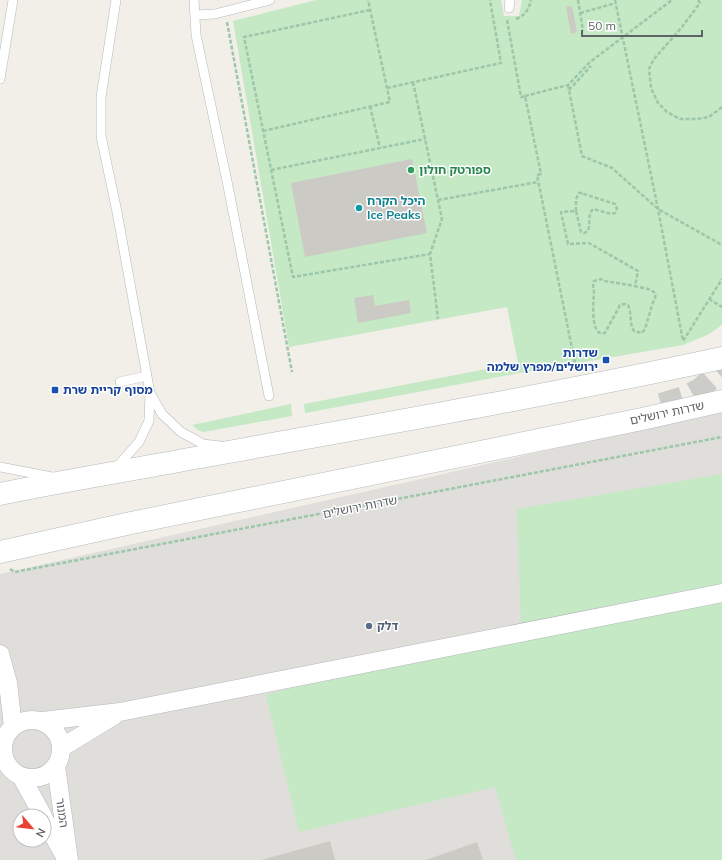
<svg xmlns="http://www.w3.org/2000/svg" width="722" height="860" font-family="Mulish,'Noto Sans Hebrew',sans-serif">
	<rect width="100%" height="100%" fill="#f1efe8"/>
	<path fill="#e0deda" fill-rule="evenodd" d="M722,411v449h-722v-286zM20,816h24v24h-24z"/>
	<path fill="#c5e8c5" d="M316,0h185l3,16h15l3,-16h200v324c-10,11 -25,15 -39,21l-163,28 -215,40 -1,-9 214,-41 -11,-56 -218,40 -56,-326z
		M291,404l1,12 -89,16 -5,-2 -6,-5z
		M722,474v386h-206l-21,-73 -196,45 -33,-137 255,-70 -4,-116z"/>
	<path fill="#cccac5" d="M572,6l5,26 -6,2 -5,-27z
		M412,159l15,74 -122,24 -14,-74z
		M373,295l2,11 34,-6 2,13 -53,10 -4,-25z
		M330,841l5,19h-74z
		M477,842l6,18h-57z"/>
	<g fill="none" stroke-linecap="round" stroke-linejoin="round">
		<path stroke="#ccccc8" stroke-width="22" stroke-dasharray="22 11" stroke-linecap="butt" d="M661,404l26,-8 14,-8 21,-19"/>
		<g stroke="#b5b8bc" stroke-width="10">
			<path id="lane" d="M194,0l2,35 32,151 41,210
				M509,8l1,-8
				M195,15l20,-1 55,-14
				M0,79l13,-79
				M120,382l26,-6
				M150,393l12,21 19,18 22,12 17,2
				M0,467l52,10
				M115,469l24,-27 10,-21 1,-28 -33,-181 -16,-76v-39l15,-97"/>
		</g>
		<g stroke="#b5b8bc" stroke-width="19">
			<path id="street" d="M0,654l8,29 5,44
				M3 749a29 29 0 1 1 58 0a29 29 0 1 1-58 0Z
				M43,721l77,-9 602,-119
				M61,748l54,-33
				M56,766l13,94
				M21,776l22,40
				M44,819l20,36"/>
		</g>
		<g stroke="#b6babf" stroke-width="23">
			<path id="secondary" d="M0,494c63,-13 126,-23 189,-35 178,-32 356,-63 533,-101
				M0,552l131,-29 511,-104 80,-18"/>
		</g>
		<path stroke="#9cc7a9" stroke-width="2.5" stroke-dasharray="4 2" stroke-linecap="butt" d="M578,0l5,31
			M615,0l43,209 25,132 39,-62
			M698,0l2,3 -18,24 -28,32 -5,10 2,19 7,15 9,9 13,7h16l13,-2 13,-10
			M370,10l-126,27 49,240 137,-23
			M580,13l36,-10
			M516,19c9,-3 13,-10 15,-19
			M507,20l14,77 4,-1 16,78 -4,1 39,193
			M227,22l65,350
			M413,82l29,137 -12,35 8,65
			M568,85l14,71 30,12 46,41 64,36
			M387,88l114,-25 -11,-63
			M569,90l22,-24
			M525,96l43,-11 22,-23 82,-62
			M370,106l10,42
			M263,131l127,-29 -22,-102
			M271,170l154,-31
			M438,200l100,-18
			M576,211v-12l3,-6h5v1l31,10 2,5 -2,4 -4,1 -18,-5c-6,6 -2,15 -5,22l-4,2 -3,-1 -5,-21 -15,1 7,32 21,-1 49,28 -3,15c8,3 27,2 18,16l-8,27 -3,4 -8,-2c-5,-7 -2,-18 -6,-26l-4,-1 -4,1 -1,2 -14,26c-16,5 -11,-34 -11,-44l-1,-3 1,-5 7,-2 4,2 30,5
			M709,299l13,8
			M10,569l5,3 707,-135"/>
		<use href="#lane" stroke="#fff" stroke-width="9"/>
		<use href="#street" stroke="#fff" stroke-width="18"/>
		<use href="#secondary" stroke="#fff" stroke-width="22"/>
	</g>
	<circle fill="#2e9e5b" stroke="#fff" stroke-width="1.5" cx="411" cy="170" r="4"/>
	<circle fill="#0f9aa8" stroke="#fff" stroke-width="1.5" cx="359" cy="208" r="4"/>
	<g fill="#1a4fb4" stroke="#fff" stroke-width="1.5">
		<rect x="602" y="356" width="8" height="8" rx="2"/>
		<rect x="51" y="386" width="8" height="8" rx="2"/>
	</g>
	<circle fill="#5c6f8a" stroke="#fff" stroke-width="1.5" cx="369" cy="626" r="4"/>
	<g text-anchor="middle" stroke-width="3" stroke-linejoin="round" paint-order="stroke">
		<g font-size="12" font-weight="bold" fill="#27864d" stroke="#fff" text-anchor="start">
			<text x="419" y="174">ספורטק חולון</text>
		</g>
		<g font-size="12" font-weight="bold" fill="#0d838f" stroke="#fff" text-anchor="start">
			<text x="367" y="205">היכל הקרח<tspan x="367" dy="14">Ice Peaks</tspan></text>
		</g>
		<g font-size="12" font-weight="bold" fill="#164399" stroke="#fff" text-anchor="end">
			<text x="598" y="357">שדרות<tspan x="598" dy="14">ירושלים/מפרץ שלמה</tspan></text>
			<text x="63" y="394" text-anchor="start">מסוף קריית שרת</text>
		</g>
		<g font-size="12" fill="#5f6368" stroke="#fff">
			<text transform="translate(667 413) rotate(-12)" y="4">שדרות ירושלים</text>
			<text transform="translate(360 507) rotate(-11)" y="4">שדרות ירושלים</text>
			<text transform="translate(62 813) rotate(82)" y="4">המנור</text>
		</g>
		<g font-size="12" font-weight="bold" fill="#4e5e75" stroke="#fff" text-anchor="start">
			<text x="377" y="630">דלק</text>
		</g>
	</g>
	<g transform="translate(32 828) rotate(118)"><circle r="19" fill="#ffffff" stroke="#bfc1c3"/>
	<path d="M0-3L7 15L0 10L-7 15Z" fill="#ea4335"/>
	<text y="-6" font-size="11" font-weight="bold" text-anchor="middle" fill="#5f6368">N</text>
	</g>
	<path d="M582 30v6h120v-6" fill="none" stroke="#5f6368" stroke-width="2"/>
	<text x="588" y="30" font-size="12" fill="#5f6368" stroke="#ffffff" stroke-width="3" paint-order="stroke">50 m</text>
</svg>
